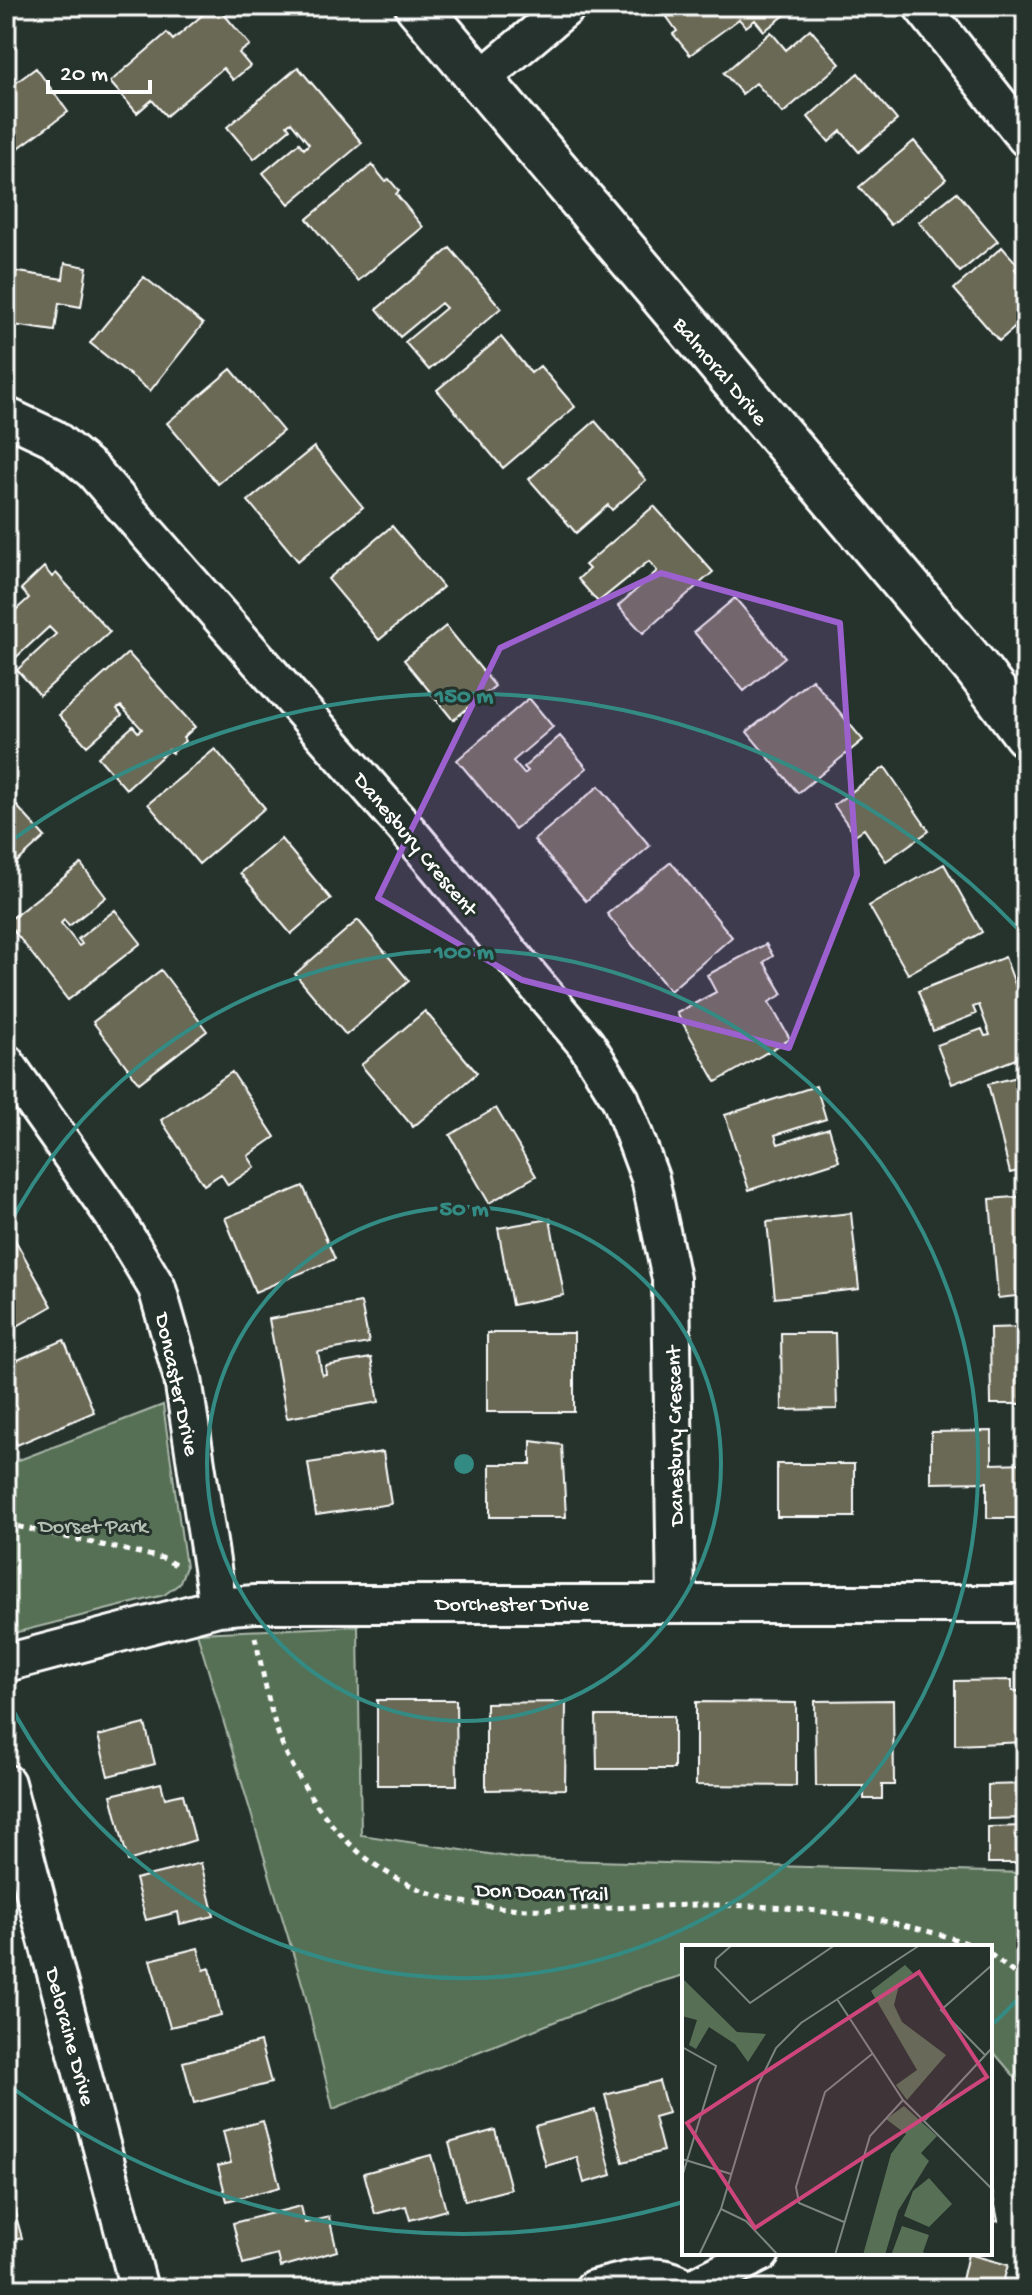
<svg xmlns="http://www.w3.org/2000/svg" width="1032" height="2295" font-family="'Gochi Hand',sans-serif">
	<rect width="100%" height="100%" fill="#26332d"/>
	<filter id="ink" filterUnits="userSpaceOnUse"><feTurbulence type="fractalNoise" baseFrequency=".0125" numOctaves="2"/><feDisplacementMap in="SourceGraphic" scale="16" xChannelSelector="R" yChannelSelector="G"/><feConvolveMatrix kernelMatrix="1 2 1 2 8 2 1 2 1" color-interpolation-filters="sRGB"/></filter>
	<g filter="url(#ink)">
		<path fill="#577055" stroke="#abb8aa" stroke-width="2" d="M163,1405l23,162 -7,17 -15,11 -158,40v-170z
			M358,1626l3,209 162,24 503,14v217l-36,-42v-101h-306v28l-44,13 -307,121 -29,-119 -107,-357z"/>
		<path fill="#6a6954" stroke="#fff" stroke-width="2" d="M213,6h4l33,39 -11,8 11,13 -17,14 -10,-12 -57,48 -14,-16 -15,13 -27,-31 57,-49 6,7z
			M681,6h97l7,9 -21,16 -9,-11 -9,7 -7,-8 -49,36 -17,-21 4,-3 -10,-14z
			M810,29l30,35 -57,49 -27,-30 -14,11 -18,-21 47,-41 15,18z
			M298,67l64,76 -73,61 -26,-31 36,-30 5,6 5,-5 -18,-22 -4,3 3,4 -36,30 -27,-32z
			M36,68l32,44 -62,45v-67z
			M858,73l39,47 -38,32 -18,-21 -12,11 -21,-25z
			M914,141l32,38 -55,46 -32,-38z
			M372,165l13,16 4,-2 10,12 -3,3 27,33 -65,54 -51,-62z
			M957,192l41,49 -38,31 -41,-50z
			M1002,247l17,19 -4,3 11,13v36l-27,23 -45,-52z
			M450,248l51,60 -72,62 -24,-28 41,-34 -5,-5 -41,34 -23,-28z
			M65,263l22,4 -6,40 -22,-4 -4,28 -49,-7v-54l57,9z
			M144,277l59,47 -53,67 -60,-48z
			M501,337l30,36 9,-7 35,41 -72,61 -66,-78z
			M231,369l52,62 -65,53 -51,-61z
			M595,421l51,59 -34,30 -4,-5 -32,28 -47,-54z
			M314,447l49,60 -65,54 -50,-60z
			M654,506l59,66 -70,61 -25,-27 39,-35 -8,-10 -51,41 -20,-23 11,-10 -4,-4z
			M392,526l51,61 -64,53 -51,-61z
			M44,567l8,10 4,-4 54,59 -70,63 -23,-25 39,-36 -7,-7 -38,35 -5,-6v-37l23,-21 -8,-9z
			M735,598l50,59 -41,34 -50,-59z
			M446,626l49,60 -42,34 -49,-60z
			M128,653l67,74 -12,11 2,3 -13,12 -3,-3 -43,39 -28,-32 35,-31 5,6 4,-3 -21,-23 -4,3 5,6 -35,31 -28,-31z
			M812,679l51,61 -65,53 -51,-61z
			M529,698l24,29 -40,34 11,13 4,-3 -4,-4 36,-31 27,32 -72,61 -58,-69z
			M215,749l50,59 -66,56 -51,-60z
			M885,767l44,64 -43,30 -22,-32 -9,6 -21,-30z
			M599,786l51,60 -64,55 -52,-61z
			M6,794l39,43 -39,35z
			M281,839l50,60 -40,35 -51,-61z
			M671,862l61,75 -62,54 -63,-77z
			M81,864l25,33 -37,29 -5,-6 -3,3 18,23 3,-2 -4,-5 37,-29 26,33 -73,57 -61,-78z
			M944,864l38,68 -74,42 -39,-68z
			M358,920l51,61 -63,54 -51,-61z
			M766,944l7,12 -9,6 19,32 -14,8 21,37 -74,43 -39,-69 39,-21 -9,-17z
			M1005,957l21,57v41l-74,29 -15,-39 45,-16 3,7 5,-1 -11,-30 -6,2 3,7 -43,17 -15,-40z
			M161,970l46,61 -68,52 -46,-61z
			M425,1011l52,62 -64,54 -52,-62z
			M232,1072l43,65 -27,19 7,11 -27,18 -7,-11 -17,11 -43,-65z
			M1026,1075v94l-16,4 -22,-89z
			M816,1086l10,33 -51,16 3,9 51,-16 10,33 -90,29 -24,-75z
			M496,1108l40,68 -47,27 -39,-68z
			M303,1186l32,73 -80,33 -30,-74z
			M1026,1196v99l-28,3 -8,-99z
			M851,1213l8,76 -84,9 -8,-76z
			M550,1219l14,76 -52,10 -14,-77z
			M14,1238l38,68 -45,26 -1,-89z
			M361,1303l8,40 -51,9 4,23 4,-1 -1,-8 46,-8 8,44 -92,16 -18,-99z
			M1026,1327v77h-35l-1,-76z
			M487,1333h87v79h-87z
			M781,1333h54l2,76 -55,1z
			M64,1340l30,72 -77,33 -11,-25v-55z
			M992,1431v33l34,-1v55h-39v-36l-56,1v-51z
			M531,1441l31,4 4,72h-76v-53h41z
			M383,1452l8,52 -75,11 -8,-52z
			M777,1464h77v53h-77z
			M1012,1680v11h14v51l-71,3v-64z
			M377,1700h79l1,85h-80z
			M893,1700l1,85h-12v14h-18v-13h-48l-1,-85z
			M566,1702l-1,87 -79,1v-87z
			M696,1702l100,1v83l-100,-1z
			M596,1716h78v53h-77z
			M145,1724l10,40 -47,12 -10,-40z
			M161,1783l4,15 18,-4 12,46 -67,21 -17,-66z
			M1026,1784v34l-38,1v-34z
			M1026,1826v37h-38v-36z
			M201,1863l13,53 -34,8 -2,-12 -32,8 -11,-41z
			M198,1948l6,22 6,-2 11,47 -51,12 -20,-67z
			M260,2042l11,41 -77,20 -11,-41z
			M659,2081l9,32 -14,4 9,34 -40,11 -18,-67z
			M595,2110l17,65 -28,8 -7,-26 -31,9 -11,-40z
			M263,2121l17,66 -53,14 -9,-35 13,-3 -8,-32z
			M495,2130l16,59 -46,12 -16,-58z
			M431,2155l15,55 -36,10 -4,-14 -31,8 -11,-41z
			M990,2180l8,41 -8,2z
			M12,2202l10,36 -16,4v-38z
			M301,2206l4,17 24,-6 8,34 -56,16 -3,-12 -35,9 -10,-41z
			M968,2254l40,11 -7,24h-41z
			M6,2266h3l5,16 -4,2 1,5h-5z"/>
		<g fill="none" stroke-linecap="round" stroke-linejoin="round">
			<g stroke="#fff" stroke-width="42">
				<path id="minor" d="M922,6l104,132
					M481,79l87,-73
					M6,416l47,22 40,33 315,360 178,213 35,56 29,78 21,101 5,322
					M6,1063l107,152 44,73 26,91 35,228
					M6,1663l212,-56 37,-3h771
					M6,1783l133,506
					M593,2289c32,-7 67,-22 94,0
					M690,2289l71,-36"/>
			</g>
			<g stroke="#fff" stroke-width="50">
				<path id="tertiary" d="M418,6l560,664 48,64"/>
			</g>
			<path stroke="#fff" stroke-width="5" stroke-dasharray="6 6" stroke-linecap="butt" d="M6,1524l156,34 14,7
				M255,1637c9,38 15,83 32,118 100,199 252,148 435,150 88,2 173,12 256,42
				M990,1954l36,29"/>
			<use href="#minor" stroke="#26332d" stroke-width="36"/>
			<use href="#tertiary" stroke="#26332d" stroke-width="44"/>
		</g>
	</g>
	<path fill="#9c61cf" fill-opacity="0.2" stroke="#9c61cf" stroke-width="6" stroke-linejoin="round" d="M661,573l179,50 17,252 -68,173 -267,-68 -144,-82 122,-250z"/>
	<g fill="none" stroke="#338b84" stroke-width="4">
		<circle cx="464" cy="1464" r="257"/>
		<path d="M6 1231A514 514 0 1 1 6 1697"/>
		<path d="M1023 1994A770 770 0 0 1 994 2023M683 2202A770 770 0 0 1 11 2087M11 841A770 770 0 0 1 1023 934"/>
	</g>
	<g text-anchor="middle" stroke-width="6" stroke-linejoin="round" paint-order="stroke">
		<g font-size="22" fill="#fff" stroke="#26332d">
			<text transform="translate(722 370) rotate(50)" y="8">Balmoral Drive</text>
			<text transform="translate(417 843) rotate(50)" y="8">Danesbury Crescent</text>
			<text transform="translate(179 1384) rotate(78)" y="8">Doncaster Drive</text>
			<text transform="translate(673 1436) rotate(-91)" y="8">Danesbury Crescent</text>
			<text x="512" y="1610">Dorchester Drive</text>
			<text transform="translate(542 1890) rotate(2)" y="8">Don Doan Trail</text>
			<text transform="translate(72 2036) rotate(75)" y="8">Deloraine Drive</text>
		</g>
		<g font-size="22" fill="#b3bfb2" stroke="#26332d">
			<text x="93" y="1532">Dorset Park</text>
		</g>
	</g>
	<g transform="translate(682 1945)">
		<rect width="310" height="310" fill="#26332d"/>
		<path d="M223,20l8,8 -14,12 -5,20 8,17 44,33 -39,45 -11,-15 21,-15 -46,-79zM0,33l55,54 29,2 -18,28 -13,-18 -26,-17 -13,22 -7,-4 8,-25 -15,-4zM222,161l33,30 -16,17 8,8 -31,50 -13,44h-22l28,-101 15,-20 -20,-15zM247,233l23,26 -23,23 -25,-11 9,-25zM220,281l27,9 -6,17 4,3 -35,-2z" fill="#577055"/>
		<path fill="none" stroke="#7d8581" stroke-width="2" d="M50,0l-16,14 -1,8 35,36 85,-58M155,54l66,101 89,89M0,102l34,19 -34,111M303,110l-44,-45 51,-45M243,175l67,-72M0,214l49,15M39,264l25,12 32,34M162,277l-45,-19 -3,-16 29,-95 47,-38M17,310l22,-46 37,-124 18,-37 25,-25 119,-78M153,310l35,-119 33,-36"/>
		<path fill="#ce467c" fill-opacity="0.15" stroke="#ce467c" stroke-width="4" d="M237,27l68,105 -232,151 -68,-105z"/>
		<rect width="310" height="310" fill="none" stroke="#fff" stroke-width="4"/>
	</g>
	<circle cx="464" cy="1464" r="12" fill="#338b84" stroke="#26332d" stroke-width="4"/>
	<g font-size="24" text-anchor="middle" font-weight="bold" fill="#338b84" stroke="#26332d" stroke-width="6" stroke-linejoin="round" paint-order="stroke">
		<text x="464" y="702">150 m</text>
		<text x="464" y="958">100 m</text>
		<text x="464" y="1215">50 m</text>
	</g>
	<rect width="1032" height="2295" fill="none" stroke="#26332d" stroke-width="32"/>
	<rect x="16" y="16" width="1000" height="2263" fill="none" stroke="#fff" stroke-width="3" filter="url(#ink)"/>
	<path d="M48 80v12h102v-12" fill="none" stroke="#ffffff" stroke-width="4"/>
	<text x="60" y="80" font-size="24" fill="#ffffff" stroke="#26332d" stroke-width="6" paint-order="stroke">20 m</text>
</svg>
